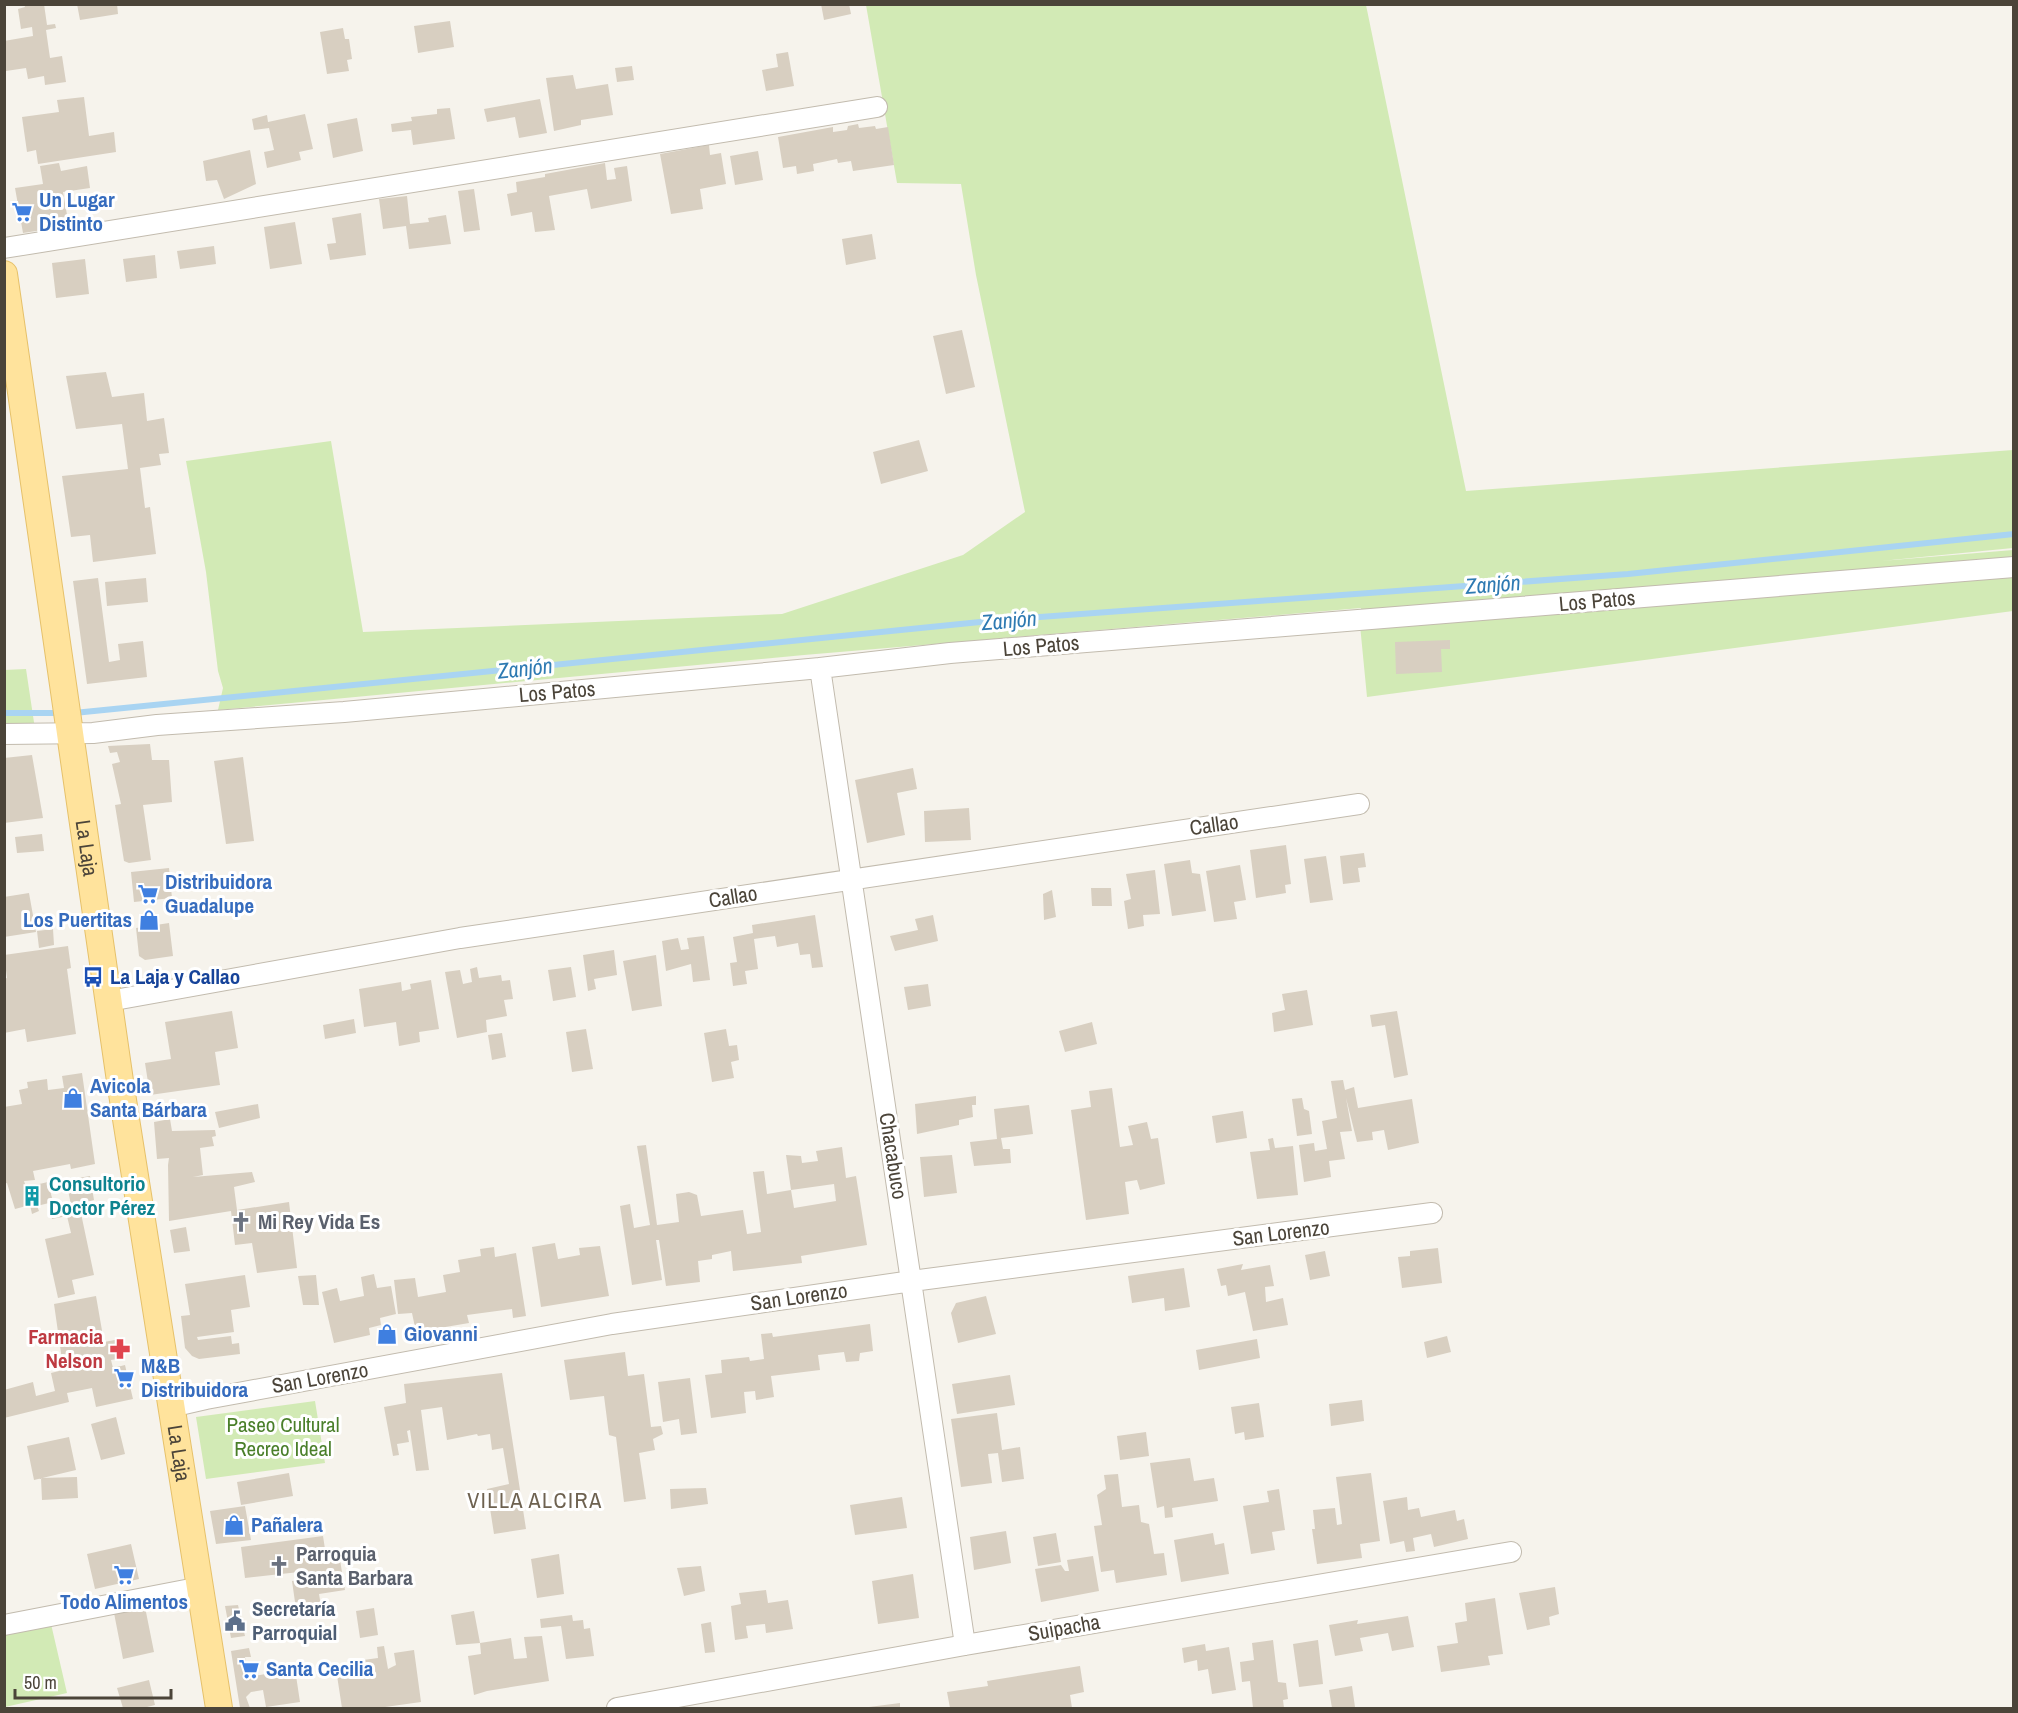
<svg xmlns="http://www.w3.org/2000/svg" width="2018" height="1713" font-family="'Archivo Narrow',sans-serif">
	<rect width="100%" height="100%" fill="#f6f3ec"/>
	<path fill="#d2eab5" d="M866,5h500l100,486 547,-41v98l-132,13 132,-11v61l-646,86 -7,-72 1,-17 -557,47 -586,55 5,-22 -5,-17 -12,-99 -20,-111 145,-20 32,191 419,-18 181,-59 62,-43 -49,-237 -15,-91 -64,-1z
		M26,669l9,60 -30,-2 -1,-57z
		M315,1401l10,62 -119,16 -10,-62z
		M51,1624l16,69 -62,14 -1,-73z"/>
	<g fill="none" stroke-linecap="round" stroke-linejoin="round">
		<path stroke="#a9d4f2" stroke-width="6" d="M4,713h57
			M74,713l926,-93 628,-46 386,-40"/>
	</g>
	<path fill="#d8cfc1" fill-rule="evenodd" d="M24,4h20l3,21 8,-1 1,4 -10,2 4,28 12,-2 4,26 -21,3 -1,-9 -16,3 -2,-11 -20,3 -2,-30 29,-5 -1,-9 -11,2 -3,-20 7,-2z
		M77,4h40l1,10 -38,6z
		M821,4h28l2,10 -27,6z
		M450,21l4,26 -36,6 -4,-27z
		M343,28l2,11h4l3,20 -5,1 2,11 -22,3 -7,-42z
		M788,52l6,34 -28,5 -4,-21 16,-3 -2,-13z
		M632,66l2,14 -17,2 -2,-14z
		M573,75l3,14 32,-5 5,31 -32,5v5l-27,6 -8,-53z
		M84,97l5,39 25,-4 2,20 -78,12 -2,-14 -9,2 -5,-35 37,-5 -2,-12z
		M540,99l7,34 -28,5 -4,-21 -28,5 -3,-13z
		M450,108l5,31 -42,6 -2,-15 -19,2 -1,-8 21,-3 -1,-4 26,-3v-5z
		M305,114l8,35 -14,3 2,8 -34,8 -3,-16 10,-2 -5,-22 -15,2 -2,-11 15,-4 1,7z
		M357,118l6,33 -30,7 -6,-34z
		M858,124l1,4 16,-2 1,3 12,-2 6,38 -41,6 -2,-10 -13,2 -1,-4 -24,5 1,7 -17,3 -1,-8 -13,2 -5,-31 55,-10v5l14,-2 1,-4z
		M709,145l1,10 11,-2 5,31 -26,5 3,20 -32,5 -11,-60z
		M250,150l6,34 -32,15 -7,-19 -11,1 -3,-20z
		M758,151l5,29 -28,5 -5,-29z
		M59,163l2,8 26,-5 3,22 -27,4 6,34 -46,7 -8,-45 28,-4 -3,-18z
		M605,163l2,17 9,-1 -2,-11 13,-2 5,35 -41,8 -4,-20 -38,7 6,34 -20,2 -3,-20 -21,4 -4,-22 10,-2 -1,-10 29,-5v-3z
		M474,189l6,41 -16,2 -6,-41z
		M407,196l3,28 19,-2 -1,-4 18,-3 5,29 -42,5 -3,-23 -23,3 -4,-30z
		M361,213l5,42 -36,5 -3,-16 9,-1 -4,-25z
		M295,222l7,42 -32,5 -6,-42z
		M872,234l4,25 -30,6 -4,-26z
		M214,246l2,18 -36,5 -3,-18z
		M155,255l2,23 -31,4 -3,-23z
		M85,259l4,35 -33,4 -4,-35z
		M962,330l13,57 -29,7 -13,-58z
		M106,372l6,25 32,-4 3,28 17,-3 5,35 -10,1 2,11 -21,3 5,40 5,-1 6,47 -63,8 -3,-27 -19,2 -9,-61 66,-7 -6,-45 -46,5 -10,-53z
		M919,440l9,31 -47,13 -8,-32z
		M98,578l11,84 11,-2 -2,-16 25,-3 4,36 -60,7 -14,-103z
		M146,578l2,24 -41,4 -2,-24z
		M1450,640v9h-9l1,23 -46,2 -1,-32z
		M150,744l2,16h17l3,42 -29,3 8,55 -22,3 -5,-2 -9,-56 6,-1 -9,-40 8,-2 -3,-10 -7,1 -2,-7z
		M32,755l11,63 -39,5v-65z
		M243,757l11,84 -28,3 -12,-83z
		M913,768l4,21 -20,4 8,42 -38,8 -12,-63z
		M969,808l2,32 -46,2 -1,-31z
		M42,834l2,17 -27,2 -2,-16z
		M1286,845l5,39 -6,1 1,8 -30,5 -6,-48z
		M1364,853l2,14 -8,1 2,14 -17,2 -3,-28z
		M1326,856l7,44 -23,3 -6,-44z
		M1190,860l2,13 8,1 6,37 -34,5 -8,-52z
		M1240,865l6,35 -12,2 3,17 -23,3 -8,-51z
		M169,868l3,30 -38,4 -3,-30z
		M1155,870l5,44 -17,1 1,11 -16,3 -4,-28 7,-2 -5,-25z
		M1091,888h20l1,18h-20z
		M1052,890l4,27 -12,3 -1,-26z
		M29,893l7,39 -32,5v-40z
		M815,915l8,52 -11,1 -2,-14 -10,1 -2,-12 -21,4 -2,-11 -21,3 4,30 -13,2 2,13 -14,2 -3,-23 7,-1 -4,-25 20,-4 -1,-8z
		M933,915l5,26 -43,10 -5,-15 28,-6 -3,-11z
		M169,923l4,33 -28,4 -6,-4 -3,-28z
		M53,929l1,16 -15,3 -2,-17z
		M704,936l6,44 -17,2 -2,-18 -25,7 -4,-30 16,-3 3,12 8,-1 -2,-11z
		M68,946l3,22 -4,1 9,65 -49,8 -2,-13 -21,4v-54l3,-1 -3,-23z
		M614,950l3,25 -23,4 2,10 -8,2 -5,-36z
		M656,955l6,51 -30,5 -9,-50z
		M477,967l2,11 22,-3 1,6 8,-1 3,19 -9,1 3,16 -21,4 1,12 -30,6 -12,-66 15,-2 3,14 9,-2 -2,-13z
		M571,967l5,30 -23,4 -5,-31z
		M431,980l8,49 -20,3 1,10 -21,4 -3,-24 -32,5 -5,-38 42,-7 1,9 9,-2 -1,-5z
		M928,984l3,22 -23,4 -4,-23z
		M1307,990l6,35 -39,7 -2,-19 13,-3 -3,-16z
		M232,1011l6,37 -23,4 5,33 -70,10 -5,-32 26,-4 -6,-37z
		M1397,1011l11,64 -14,3 -9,-53 -13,2 -2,-12z
		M354,1019l2,14 -31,6 -2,-14z
		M1092,1022l5,22 -32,8 -6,-21z
		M586,1029l7,40 -21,3 -6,-40z
		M726,1029l3,17 8,-1 2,15 -8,2 3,16 -22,4 -8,-49z
		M502,1033l4,24 -14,3 -4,-25z
		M82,1073l13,91 -24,5 -1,-5 -37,7 2,9 -11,1 2,6 22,-5 5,20 -16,4 2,5 -7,3 -2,-9 -15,4 -8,-26 -3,1v-77l18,-3 -3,-14 9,-2 -1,-6 20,-3 1,11 16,-2 -2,-12z
		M1343,1080l2,10 9,-3 4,21 54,-9 7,44 -31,7 -4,-20 -12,2 1,8 -16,2 -11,-44 6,33 -12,1 5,27 -16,2 2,16 -27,5 -5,-37 15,-2 1,8 12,-2 -5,-28 15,-3 -6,-37z
		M1112,1088l8,59 13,-2 -5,-19 19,-4 4,17 7,-1 7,46 -25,6 -3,-10 -12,2 4,32 -43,6 -15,-110 20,-3 -2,-16z
		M976,1096v9h-4l1,12 -14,3v5l-42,9 -2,-30z
		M1302,1098l2,11 5,2 3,23 -15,2 -5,-37z
		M258,1104l2,14 -41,10 -4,-16z
		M1029,1105l4,29 -32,4 2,11h7l1,14 -37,3 -4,-24 27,-3 -3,-30z
		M1243,1111l4,27 -31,5 -4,-27z
		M170,1119l2,12 43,-1 1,6 -4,1 2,9 -14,2 3,27 -10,2 59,-5 3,10 -21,5 3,23 52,-8 8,66 -40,5 -5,-30 -17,2 -4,-34 -62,10 -1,-56 1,-7 -12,1 -3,-37z
		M1273,1138l2,10 18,-2 5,49 -41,4 -7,-47 20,-2 -2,-11z
		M646,1145l11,80 22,-3 -3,-28 13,-2 8,3 4,21 42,-6 4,24 14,-2 -8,-60 11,-1 3,23 24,-4 -5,-35 15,1 1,7 16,-2 -2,-10 26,-4 4,31 10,-2 11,69 -66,11 1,7 -69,8 -2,-20 -19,4v4l-14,2 2,21 -34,4 -7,-46h-3l6,40 -30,5 -12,-79 10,-2 4,24 16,-3 -13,-79zM834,1184l2,17 -42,7 -3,-18z
		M952,1155l5,38 -33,4 -4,-40z
		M90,1176l4,24 -15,4 15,71 -22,5 3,14 -17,4 -13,-59 26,-6 -4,-17 -15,3 -2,-9 21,-5 -3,-15 5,-1 -1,-10z
		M186,1227l4,24 -16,2 -4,-23z
		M555,1243l3,16 22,-4 -1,-7 21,-2 9,50 -68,11 -9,-60z
		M494,1247l1,10 21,-4 10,63 -13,2 -1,-9 -45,6 2,8 -53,9 -4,-19 -14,1 -4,-34 21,-2 3,19 28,-5 -3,-17 17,-3 -2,-12 23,-4 -1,-7z
		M1438,1248l4,35 -40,5 -4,-31 12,-1v-5z
		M1325,1251l5,25 -20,4 -5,-25z
		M1243,1264l-2,6 29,-5 4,21 -9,1 1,15 17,-4 5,27 -35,6 -8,-39 -17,4 -2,-11 -5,1 -4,-17z
		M1184,1268l6,39 -25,4 -1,-13 -32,5 -4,-27z
		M374,1274l3,14 14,-2 5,28 -16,4 1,7 -12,3 1,7 -36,8 -12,-51 15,-4 3,13 24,-5 -3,-19z
		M245,1275l5,32 -19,3 3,22 -37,5 1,3 33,-4 1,8 7,-1 1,11 -41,5 -7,-3 -7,-8 -4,-32 9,-1 -5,-31z
		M316,1275l3,30h-16l-5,-29z
		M96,1296l8,46 16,-3 4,19 -13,2 2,8 12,-3 8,34 -37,8 -4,-19 -25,5 2,9 -65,16v-13h2l-2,-15 29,-8 3,14 19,-5 -4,-18 28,-7 -2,-9 -15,3 -8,-56z
		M986,1296l10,38 -38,9 -7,-30 5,-10z
		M870,1324l3,27 -13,2 -1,8 -13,1 -2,-10 -26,3 2,15 -49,6 3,21 -18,3 -1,-9 -11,1 2,21 -35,5 -6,-43 17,-2 -1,-13 28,-3 1,4 14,-2 -3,-25 11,-1 1,4z
		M1447,1336l4,16 -24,6 -3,-16z
		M1257,1339l3,19 -61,12 -3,-20z
		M625,1352l3,24 16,-2 7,53 10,-1 2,8 -10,5 2,11 -16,3 7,46 -22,3 -8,-65 -7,-2 -5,-39 -34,4 -6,-40z
		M502,1373l24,156 -32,5 -7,-45 22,-5 -6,-36 -11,2 -2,-16 -12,2 -1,-2 -30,6 -5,-33 -21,3 8,60 -13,1 -6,-41 -3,1 2,11 -12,2 2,11 -6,1 -9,-49 22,-4 -2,-19z
		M1010,1375l5,30 -58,9 -5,-30z
		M690,1378l7,55 -16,2 -2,-16 -16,3 -5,-40z
		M1362,1400l2,21 -33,5 -2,-22z
		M1259,1403l5,34 -19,3 -1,-8 -9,2 -4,-27z
		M997,1413l5,37 18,-3 4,32 -22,3 -4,-29 -10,1 4,29 -31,4 -10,-68z
		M116,1417l9,37 -24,6 -10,-36z
		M1146,1432l3,24 -29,4 -3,-24z
		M69,1437l7,33 -42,10 -7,-34z
		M1190,1458l4,23 20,-3 4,23 -46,7 1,9 -8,1 -1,-12 -7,2 -7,-45z
		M289,1473l4,23 -52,9 -4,-23z
		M1371,1473l9,68 -20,3 2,14 -45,6 -5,-35h3l-2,-19 22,-2 2,17 5,-1 -6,-47z
		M1118,1474l4,33 17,-2 2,17 8,2 5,30 10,-1 3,22 -51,8 -2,-13 -13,2 -7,-46 8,-1 -5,-30 9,-6 -2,-14z
		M77,1477l1,21 -36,2 -1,-22z
		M706,1488l2,16 -37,5 -1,-20z
		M1279,1489l6,41 -13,2 3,18 -24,4 -8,-48 26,-4 -2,-11z
		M902,1497l5,31 -52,7 -5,-30z
		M1407,1497l1,13 11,-2 2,9 34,-7 2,11 7,-2 4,20 -34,8 -3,-13 -18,4 2,13 -9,1 -2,-11 -14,3 -7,-43z
		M245,1506l6,34 -35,4 -6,-33z
		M1006,1531l5,32 -37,7 -4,-33z
		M1056,1533l5,29 -23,4 -5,-29z
		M1213,1533l2,12 9,-2 5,31 -48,8 -7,-42z
		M323,1536l4,26 13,-2 5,30 -26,4 3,18 -25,4 -5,-35 17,-3 -1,-7 -63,7 -4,-31z
		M131,1544l8,35 -44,10 -8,-35z
		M559,1554l5,40 -27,4 -6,-39z
		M1093,1556l6,35 -58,11 -6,-33 26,-4 4,6h4l-2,-11z
		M701,1566l4,25 -21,5 -7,-28z
		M913,1574l6,44 -41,6 -6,-43z
		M1555,1587l4,27 -10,3 1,8 -23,5 -8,-37z
		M766,1590l2,13 20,-3 5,29 -27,4 -1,-9 -19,2 2,12 -13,2 -4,-34 10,-2 -2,-11z
		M1495,1598l8,56 -15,2 2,9 -49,7 -4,-26 21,-3 -3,-20 12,-2 -2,-18z
		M238,1605l7,31 -14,2 -6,-32z
		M145,1607l9,45 -31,7 -9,-46z
		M374,1608l4,27 -18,3 -4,-27z
		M474,1611l6,32 -24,2 -5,-30z
		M572,1615l1,6 10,-1 1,9 6,-1 4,28 -28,3 -5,-33 -20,2 -1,-9z
		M1408,1616l6,31 -22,4 -4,-18 -28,5 3,13 -28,5 -6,-31 29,-5 -1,4z
		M711,1622l4,30 -10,1 -4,-29z
		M542,1636l7,45 -62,10 -13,4 -6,-39 13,-2 -1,-11 31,-5 3,21 13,-1 -3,-21z
		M1273,1640l5,42 8,1 2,16 -5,1 1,8h-17v-1l-14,1 -3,-27 -8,1 -2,-20 14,-2 -2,-17z
		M1318,1640l5,44 -24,3 -6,-43z
		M1205,1644l1,7 23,-4 7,43 -24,4 -4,-25 -10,2 -1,-11 -13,3 -2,-15z
		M384,1646l4,23 8,-4 -2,-12 20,-3 7,52 -43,6h-36l-6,-39 21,-3 -1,-5 22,-3 -1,-11z
		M249,1648l2,9h-6l3,20 47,-8 5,33 -34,5 -3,-17 -12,2 -5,5 4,11h-10l-9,-57z
		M1080,1666l4,26 -14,3 2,13h-122l-3,-16 41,-6 -1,-5z
		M149,1680l6,25 -12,3h-20l-6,-20z
		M1352,1686l3,21 -23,1 -3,-18z
		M900,1703v5h-30l-1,-1z"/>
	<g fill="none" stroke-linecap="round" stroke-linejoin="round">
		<g stroke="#c2bbae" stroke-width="22">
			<path id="minor" d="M4,248l873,-141
				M820,668l145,977
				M4,734l89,-1 64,-8 187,-13 476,-44 130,-15 1064,-86
				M109,1001l351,-63 899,-134
				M171,1407l35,-8 406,-75 300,-43 520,-68
				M4,1625l197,-38
				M617,1708l348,-63 546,-93"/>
		</g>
		<g stroke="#e6c16a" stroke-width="28">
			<g id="major">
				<path id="s1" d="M4,274l116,807 99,627"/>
			</g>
		</g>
		<use href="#minor" stroke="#fff" stroke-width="20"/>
		<use href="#major" stroke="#ffe39c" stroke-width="26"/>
	</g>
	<defs>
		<g id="supermarket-bare" transform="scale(1.62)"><path d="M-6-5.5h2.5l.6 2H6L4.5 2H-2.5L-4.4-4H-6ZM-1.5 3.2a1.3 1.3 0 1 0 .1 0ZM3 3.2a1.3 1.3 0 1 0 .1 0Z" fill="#3f7fe0" stroke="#fff" stroke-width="2.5" paint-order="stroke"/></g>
		<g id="shop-bare" transform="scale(1.62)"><path d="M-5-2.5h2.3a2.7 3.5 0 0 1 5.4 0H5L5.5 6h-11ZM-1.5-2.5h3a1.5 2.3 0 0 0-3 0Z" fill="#3f7fe0" stroke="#fff" stroke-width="2.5" paint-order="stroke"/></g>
		<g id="bus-bare" transform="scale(1.62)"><path d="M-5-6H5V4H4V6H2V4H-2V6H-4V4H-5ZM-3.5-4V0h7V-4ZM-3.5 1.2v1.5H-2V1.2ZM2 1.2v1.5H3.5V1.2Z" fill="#1a4fb4" stroke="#fff" stroke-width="2.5" paint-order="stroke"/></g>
		<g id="building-bare" transform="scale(1.62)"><path d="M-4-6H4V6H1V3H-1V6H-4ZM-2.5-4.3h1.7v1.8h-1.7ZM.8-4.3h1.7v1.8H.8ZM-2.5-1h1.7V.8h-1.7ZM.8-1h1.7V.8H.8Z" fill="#0f9aa8" stroke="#fff" stroke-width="2.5" paint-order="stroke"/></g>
		<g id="church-bare" transform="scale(1.62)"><path d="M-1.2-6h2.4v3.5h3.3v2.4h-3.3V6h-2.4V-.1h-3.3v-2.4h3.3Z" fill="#6b7280" stroke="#fff" stroke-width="2.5" paint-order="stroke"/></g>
		<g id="pharmacy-bare" transform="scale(1.62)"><path d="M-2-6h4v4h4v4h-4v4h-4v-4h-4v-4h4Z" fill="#e0444e" stroke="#fff" stroke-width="2.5" paint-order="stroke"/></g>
		<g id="civic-bare" transform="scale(1.62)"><path d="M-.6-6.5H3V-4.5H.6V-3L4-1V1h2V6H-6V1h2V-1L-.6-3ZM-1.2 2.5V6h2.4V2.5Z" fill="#5c6f8a" stroke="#fff" stroke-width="2.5" paint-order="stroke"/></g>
	</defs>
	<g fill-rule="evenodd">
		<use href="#supermarket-bare" x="22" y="212"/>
		<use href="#supermarket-bare" x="148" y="894"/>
		<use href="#shop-bare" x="149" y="920"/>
		<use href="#bus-bare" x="93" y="977"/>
		<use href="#shop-bare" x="73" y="1098"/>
		<use href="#building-bare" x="32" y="1196"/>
		<use href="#church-bare" x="241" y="1222"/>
		<use href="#shop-bare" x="387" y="1334"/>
		<use href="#pharmacy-bare" x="120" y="1349"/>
		<use href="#supermarket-bare" x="124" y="1378"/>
		<use href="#shop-bare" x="234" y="1525"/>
		<use href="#church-bare" x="279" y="1566"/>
		<use href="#supermarket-bare" x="124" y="1575"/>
		<use href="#civic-bare" x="235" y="1621"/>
		<use href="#supermarket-bare" x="249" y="1669"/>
	</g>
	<g text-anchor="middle" stroke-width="6" stroke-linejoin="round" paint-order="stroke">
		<g font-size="21" font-weight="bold" fill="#366cbe" stroke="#fff" text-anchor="start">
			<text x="39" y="207">Un Lugar<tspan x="39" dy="24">Distinto</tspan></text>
			<text x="165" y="889">Distribuidora<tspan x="165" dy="24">Guadalupe</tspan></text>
			<text x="132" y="927" text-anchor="end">Los Puertitas</text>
			<text x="90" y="1093">Avicola<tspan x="90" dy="24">Santa Bárbara</tspan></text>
			<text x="404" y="1341">Giovanni</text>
			<text x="141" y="1373">M&amp;B<tspan x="141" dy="24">Distribuidora</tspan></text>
			<text x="251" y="1532">Pañalera</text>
			<text x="124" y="1609" text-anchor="middle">Todo Alimentos</text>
			<text x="266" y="1676">Santa Cecilia</text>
		</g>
		<g font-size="21" fill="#4b4439" stroke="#fff">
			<text transform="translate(1597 601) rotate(-5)" y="7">Los Patos</text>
			<text transform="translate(1041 646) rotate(-5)" y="7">Los Patos</text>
			<text transform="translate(557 692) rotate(-5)" y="7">Los Patos</text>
			<text transform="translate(1214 825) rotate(-8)" y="7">Callao</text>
			<text dy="7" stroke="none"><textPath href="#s1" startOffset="580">La Laja</textPath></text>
			<text transform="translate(733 897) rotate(-9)" y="7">Callao</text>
			<text transform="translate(893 1156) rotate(81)" y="7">Chacabuco</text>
			<text transform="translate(1281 1233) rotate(-7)" y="7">San Lorenzo</text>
			<text transform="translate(799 1297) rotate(-8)" y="7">San Lorenzo</text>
			<text transform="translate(320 1378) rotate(-10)" y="7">San Lorenzo</text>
			<text dy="7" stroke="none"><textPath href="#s1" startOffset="1192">La Laja</textPath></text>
			<text transform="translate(1064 1628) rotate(-10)" y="7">Suipacha</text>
		</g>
		<g font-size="21" font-weight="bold" fill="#164399" stroke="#fff" text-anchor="start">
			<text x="110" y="984">La Laja y Callao</text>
		</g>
		<g font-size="21" font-weight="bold" fill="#0d838f" stroke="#fff" text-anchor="start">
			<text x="49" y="1191">Consultorio<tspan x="49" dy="24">Doctor Pérez</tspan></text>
		</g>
		<g font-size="21" font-weight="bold" fill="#5b616d" stroke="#fff" text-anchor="start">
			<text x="258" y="1229">Mi Rey Vida Es</text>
			<text x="296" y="1561">Parroquia<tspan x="296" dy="24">Santa Barbara</tspan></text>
		</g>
		<g font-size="21" font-weight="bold" fill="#be3a42" stroke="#fff" text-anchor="end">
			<text x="103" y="1344">Farmacia<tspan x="103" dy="24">Nelson</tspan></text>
		</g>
		<g font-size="21" fill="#4a7f2a" stroke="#fff">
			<text x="283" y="1432">Paseo Cultural<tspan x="283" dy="24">Recreo Ideal</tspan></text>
		</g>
		<g font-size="21" font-weight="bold" fill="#4e5e75" stroke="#fff" text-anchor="start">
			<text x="252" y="1616">Secretaría<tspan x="252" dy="24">Parroquial</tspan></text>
		</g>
		<g font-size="22" font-style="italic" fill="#2e7ab2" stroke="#fff">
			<text transform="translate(1493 584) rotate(-4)" y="8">Zanjón</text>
			<text transform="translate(1009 620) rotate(-5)" y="8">Zanjón</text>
			<text transform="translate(525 668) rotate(-6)" y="8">Zanjón</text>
		</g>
		<g font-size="22" letter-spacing="1.5" fill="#6e6250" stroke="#fff">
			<text x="535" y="1508">VILLA ALCIRA</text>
		</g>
	</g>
	<rect width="2018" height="1713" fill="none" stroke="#4b4439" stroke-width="12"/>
	<path d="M15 1689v9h156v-9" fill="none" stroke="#4b4439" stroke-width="3"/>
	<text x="24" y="1689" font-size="18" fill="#4b4439" stroke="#ffffff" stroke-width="4.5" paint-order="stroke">50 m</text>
</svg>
